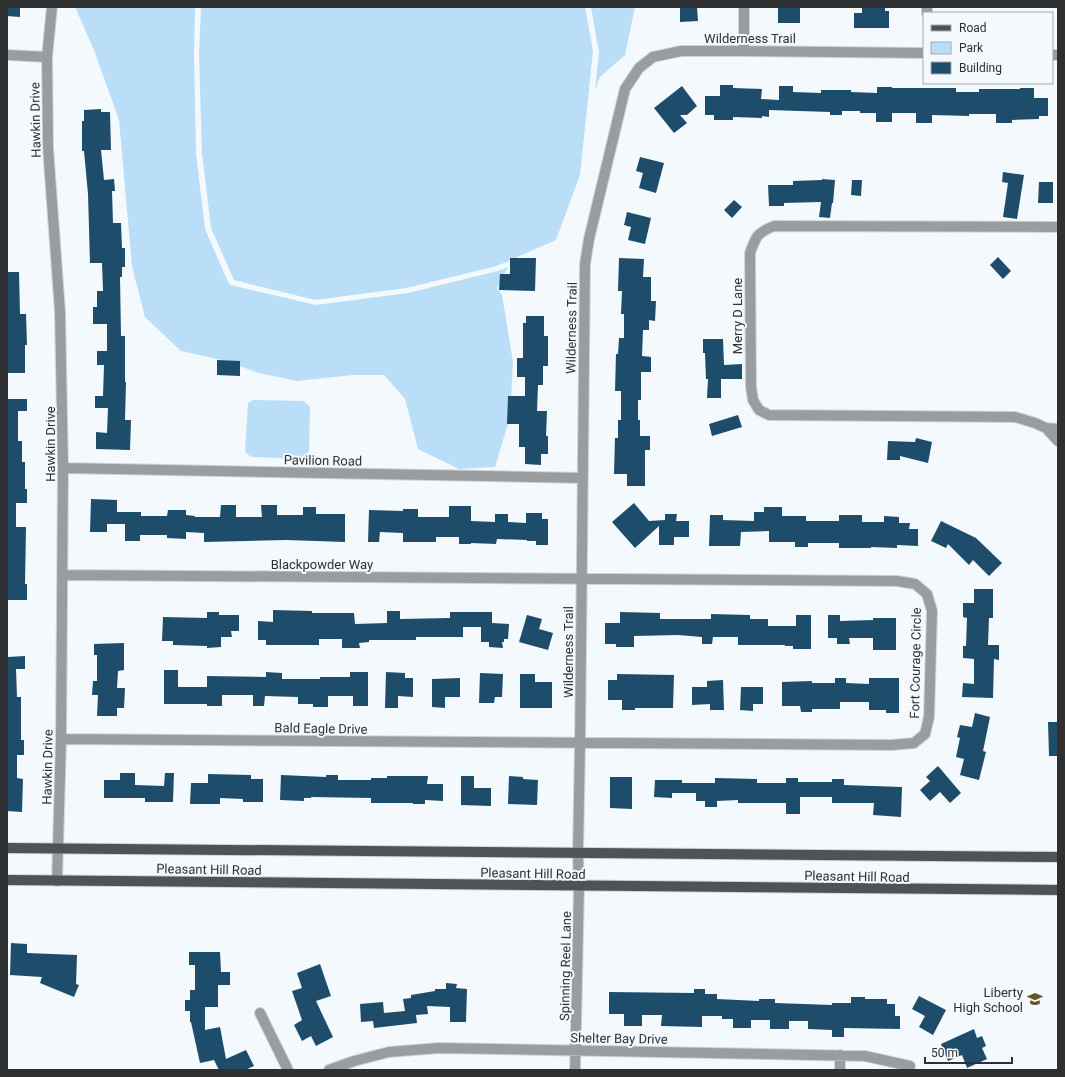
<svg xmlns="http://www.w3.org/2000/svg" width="1065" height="1077" font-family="Roboto,sans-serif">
	<rect width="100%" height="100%" fill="#f3f9fd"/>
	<path fill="#badef8" d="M75,7h120l-1,48 2,98 9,76 23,53 3,3 85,20 92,-12 90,-22 10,-4 -11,21 5,7 11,67 -3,55 -15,50 -36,2 -41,-20 -13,-50 -21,-24h-32l-55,6 -38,-8 -33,-12 -45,-10 -36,-34 -13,-51 -13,-146 -25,-70z
		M201,7h384l8,44 -13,124 -24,65 -59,26 -91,22 -91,12 -81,-20 -23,-52 -9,-75 -3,-98z
		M591,7h44l-10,48 -25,22 -5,13 4,-38z
		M253,400l51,1 6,6 -1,44 -7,8 -51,-2 -6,-5 3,-49z"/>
	<path fill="#1e4d6b" d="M7,7h13v10l-13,-1z
		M680,7h17l1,14 -18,1z
		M778,7h22v16h-22z
		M862,7h23v4h4v17h-35v-15h8z
		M720,85h13v3l29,1 -1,10 18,1v-14h14v6l28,1v-3h30v2l26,1v-6h15v1h64v4h23v-3h41v-1h14v10h14v18h-9v3l-27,1v3h-16v-9h-27v2l-37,-1v8h-16v-10h-24v9h-16v-9h-16v-2h-18v4h-12v-3l-61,-2v7l-7,-1v2l-29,-1v3h-19v-5h-9v-19h15z
		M682,86l15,20 -10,9h-7l7,8 -13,10 -20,-25z
		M101,109v3h9l1,38h-10l3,30 10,-1 1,12h-3l1,32h8l1,25h3v19h-3v10h-2l1,59h4v46h1l-1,38h6l-1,30 -34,-1v-17l11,1 1,-25h-13v-12h8l1,-31h-7v-14h10v-27h-14v-17h4v-16h6l-1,-28h-12l-2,-69 -4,-43h-2v-30h2v-11z
		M640,157l24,6 -8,30 -17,-5 4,-15 -7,-2z
		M1003,172l21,3 -7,44 -14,-2 5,-34 -6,-1z
		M822,179l13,1 -2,23h-1l-2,15 -11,-1 2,-15 -37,1v3h-15l-1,-21h25v-4l29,-1z
		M852,180h10l-1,16 -10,-1z
		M1039,182h14v21h-15z
		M734,200l8,7 -10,11 -8,-8z
		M627,212l24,6 -6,26 -17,-4 3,-13 -7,-2z
		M998,257l13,14 -8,8 -13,-14z
		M510,258h26l-1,33 -36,-1 1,-16h10z
		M619,258l25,1 -1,18h8v24h5l-1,20 -6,-1v10h-6l-1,26 9,1v15h-10v28h-3v20h2v16h10v14h-5v36h-18v-12h-13l1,-36h3v-18h3v-29h-6l1,-37h2l1,-16h5v-24h-3l1,-23h-4z
		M7,272h12l1,42h6l1,31h-2v28h-18z
		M526,316h18v20h4v30h-5v19h-5l-1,26h10l-1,25h2v18h-7v11l-16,-1v-17h-6v-23h-12l1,-28h17v-19h-8v-19h6v-35h3z
		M703,339h20l1,26 18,-1v15h-21v19h-14l1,-19h-2l-1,-26h-2z
		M217,360l23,1v15l-23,-1z
		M7,399h20v12h-9v30h4v21h3v27h2v14h-11v24h10l-1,57h2v16h-20z
		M738,415l4,12 -30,9 -3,-12z
		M916,438l16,4 -4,21 -28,-7v4h-13l1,-19 27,1z
		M91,499l26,1v12h24v4h26l1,-6h18v5l9,1v1h25l1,-12h15v12h26l-1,-12h16v10h26v-8h13v7h29v28l-59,-2 -82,2v-9l-18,-1v7l-19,-1v-3h-27v6h-15v-17h-18v8h-17z
		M634,503l15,18 16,-1v-6h12l-1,7h13v16h-15v8h-15v-19l-24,22 -23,-26z
		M449,506h22v15l24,1v-8h13v8l18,1v-10h16v6h6v26h-12v-4h-9v-1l-30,-1 -1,5 -25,-1v1h-12v-7h-23v5h-33v-9l-23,-1 -1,10h-11l1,-32 34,1v-2h15v8h31z
		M764,507h18v9h24v5h33v-6h23v7h22v-6l15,1v6h11l-1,6h9v17l-21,-1v3l-26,-1v1h-32v-5h-31v4h-13v-5h-26v-11l-28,1 -1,14h-31l1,-31h13v5l31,1v-9h10z
		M941,521l35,17 26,25 -13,13 -16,-16 -4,5 -21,-21 -2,4 -15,-7z
		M974,589h19v29h-4l-1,27h11v15l-5,-1 -1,39 -31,-1 1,-14 11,1v-25l-11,-1v-12h3l1,-28 -4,-1v-14h11z
		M273,610l39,1v2h42l1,11 32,-1v-12h13v8l50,-1v-6h42v11l17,1 -1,15h-4v3h-2l1,6 -14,-1v-5h-8v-15h-18v10h-47v3h-47v2l-10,1 1,5h-18v-9h-23v6h-53v-5h-8v-19l15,1z
		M207,612h12v3h20v16h-8l1,6h-11v10l-14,1v-2l-34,-1v-4h-11l1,-24 44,1z
		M620,612l40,1v6h51v-5l39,1v4h18v7h28v-11h15v34h-18v-3h-8v-1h-47v-8h-25l-1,7h-10v-7l-24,-2 -44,1v11h-18v-3h-11v-21h15z
		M527,615l15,4 -3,10 14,4 -5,17 -29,-8z
		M828,615h12v6l33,-1v-2h23v32h-23v-12h-24l1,6h-13v-6h-9z
		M124,643v27l-6,1 -1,17h8l-1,20h-7v8h-20l1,-21h-6l1,-14h4v-26h-3v-11z
		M25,656v13h-9l1,28h4v43h3v15h-7v23l6,1 -1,33 -15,-1v-154z
		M164,670h14v17h29v-11l59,1v-5l16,1v6h38v-2h30v-5h18v34h-15v-10h-25v11h-15v-3h-15v-7l-33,-1 -1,10h-11v-11h-31v11h-15v-2h-43z
		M386,672l19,1v5h8v19l-15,-1v12h-13z
		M480,673l23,1 -1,23h-7l-1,6h-15z
		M520,674h15v8h17v26h-32z
		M617,674l57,1 -1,33h-38v2h-13v-10h-14v-20h9z
		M460,678v19h-15v11l-13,-1v-28z
		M835,678h11v5l23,1v-6h30v35h-13v-3h-17v-8h-29v7h-28v3h-11l-1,-6h-18v-24l30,-1v2h23z
		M723,680l1,30h-14v-6l-18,1v-18h15v-6z
		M741,687h22v17h-10v7l-13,-1z
		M975,713l15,4 -7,34 3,1 -7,28 -19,-5 4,-16 -8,-2 4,-19 -3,-1 3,-12 12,2z
		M1048,722h10v34h-9z
		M938,766l23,27 -11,10 -10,-11 -10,9 -10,-11 10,-9 -4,-4z
		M120,773h15v12l29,1 1,-13h9l-1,29h-28v-4h-41v-18h16z
		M208,774l43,1v4h12v23h-20v-3l-23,-1v6h-30l1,-21h17z
		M281,775l45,2v-2h12v5h33v-2h16v-2h41l-1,8h16v17l-18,-1v4h-12v-1h-42v-5l-60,-1v1h-7v3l-24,-1z
		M461,776h13v12h17v18l-30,-1z
		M509,776l14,1v2l15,1 -1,25 -29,-1z
		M610,777h22v32l-22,-1z
		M715,778l42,1v4h29v-5h12v4h34v-3h12v6l58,2 -1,30 -28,-2 1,-12h-42v-6h-32v17h-14v-11h-48v-3l-21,1v6h-12v-6h-9v-8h-24v5l-18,-1 1,-17h27v3h33z
		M11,943l16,1v9l50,2 -1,29 3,1 -5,12 -34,-14 2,-6 -32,-2z
		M189,952h31l1,20h9v13h-12v22h-13v23l15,-3 6,32 20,-9 8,16 -9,4h-26l-5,-10 -14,3 -9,-41h-1v-11h-5v-11h5v-10h5v-25h-6z
		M320,964l11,32 -15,5 17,36 -17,9 -5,-10 -9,5 -8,-16 8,-5 -10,-29 10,-3 -5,-15z
		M446,983l11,1 -1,4 11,1 -1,33h-16v-15l-23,-1 1,8 -12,1 1,8 -43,5 -1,-7 -12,1 -1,-18 23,-2 1,11 21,-2 -2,-12 8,-1v-3l24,-4v-2h11z
		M694,989h11v5h12v5l42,2v-2h16v4l57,2v-2h19v-6h14v2h22v5h8v12h5v13l-56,-1v9h-12v-7l-24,-1v-8h-19v8h-19v-9h-19v8h-18v-9h-11v-3h-20v11l-41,-1 1,-11h-20v11h-18v-12h-15v-22l85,1z
		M919,996l27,14 -13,25 -14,-8 6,-11 -13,-7z
		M974,1029l3,9 5,-2 4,10 -4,2 5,11 -20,9 -5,-13 -14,6 -7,-17z"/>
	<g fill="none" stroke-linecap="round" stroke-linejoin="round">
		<g stroke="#d0d5d8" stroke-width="12">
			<path id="minor" d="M52,7l-5,50 1,91 12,164 3,156 -2,271 -4,142
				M927,13v-6
				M744,51v-44
				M7,55l40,2
				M1052,55h6
				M1058,227l-284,-1c-17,7 -18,10 -24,27l1,134 2,13 6,10 10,5 246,2 20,6 11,5 12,13
				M1046,428l12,1
				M63,468l519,10
				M61,739l831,6 22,-2 11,-9 4,-17 3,-106 -5,-17 -12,-10 -18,-3 -834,-6
				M260,1013l28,57
				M329,1070l25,-9 35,-9 50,-4 426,8 45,10
				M575,1070l4,-184 -1,-33 2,-109 5,-480 4,-25 36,-150 14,-21 14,-11 28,-6h63l180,2
				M840,1070v-15"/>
		</g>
		<g stroke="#d0d5d8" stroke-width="12">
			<path id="primary" d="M7,848l1051,9
				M7,880l1051,10"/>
		</g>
		<use href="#minor" stroke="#9a9d9f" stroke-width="10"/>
		<use href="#primary" stroke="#4f5356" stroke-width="10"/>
	</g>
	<defs>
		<g id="school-bare" transform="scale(1.2)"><path d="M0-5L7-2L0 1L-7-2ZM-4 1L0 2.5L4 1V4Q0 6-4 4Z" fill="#685624" stroke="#f3f9fd" stroke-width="2.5" paint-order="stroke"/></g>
	</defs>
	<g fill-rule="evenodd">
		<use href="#school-bare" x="1035" y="999"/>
	</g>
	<g text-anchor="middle" stroke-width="4" stroke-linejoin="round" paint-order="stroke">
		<g font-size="13" fill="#2e3031" stroke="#f3f9fd">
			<text x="750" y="43">Wilderness Trail</text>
			<text transform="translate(35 120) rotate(-91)" y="5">Hawkin Drive</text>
			<text transform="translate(737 316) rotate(-90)" y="5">Merry D Lane</text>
			<text transform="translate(571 328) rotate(-89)" y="5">Wilderness Trail</text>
			<text transform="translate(50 444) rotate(-90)" y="5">Hawkin Drive</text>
			<text transform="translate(323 460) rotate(1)" y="5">Pavilion Road</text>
			<text x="322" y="569">Blackpowder Way</text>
			<text transform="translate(568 652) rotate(-90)" y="5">Wilderness Trail</text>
			<text transform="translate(915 663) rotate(-89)" y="5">Fort Courage Circle</text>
			<text transform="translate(321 728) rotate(1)" y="5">Bald Eagle Drive</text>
			<text transform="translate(47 767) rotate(-89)" y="5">Hawkin Drive</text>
			<text transform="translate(209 869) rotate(1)" y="5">Pleasant Hill Road</text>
			<text transform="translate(533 873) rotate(1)" y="5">Pleasant Hill Road</text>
			<text transform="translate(857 876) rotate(1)" y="5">Pleasant Hill Road</text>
			<text transform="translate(565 966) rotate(-89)" y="5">Spinning Reel Lane</text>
			<text transform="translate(619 1038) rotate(1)" y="5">Shelter Bay Drive</text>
		</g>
		<g font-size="13" fill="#2e3031" stroke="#f3f9fd" text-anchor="end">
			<text x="1023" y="997">Liberty<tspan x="1023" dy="15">High School</tspan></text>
		</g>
	</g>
	<rect width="1065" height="1077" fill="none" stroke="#2e3031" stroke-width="16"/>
	<rect x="923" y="12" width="130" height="72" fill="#f3f9fd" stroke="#a4a9ab"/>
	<rect x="931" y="25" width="20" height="6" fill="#4f5356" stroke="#a4a9ab"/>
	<text x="959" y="32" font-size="12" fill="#2e3031">Road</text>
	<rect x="931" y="42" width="20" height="12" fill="#badef8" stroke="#a4a9ab"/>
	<text x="959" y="52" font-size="12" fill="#2e3031">Park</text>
	<rect x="931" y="62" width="20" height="12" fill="#1e4d6b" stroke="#a4a9ab"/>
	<text x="959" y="72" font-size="12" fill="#2e3031">Building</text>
	<path d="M925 1057v6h87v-6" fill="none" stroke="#2e3031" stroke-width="2"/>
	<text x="931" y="1057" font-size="12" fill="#2e3031" stroke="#f3f9fd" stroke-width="3" paint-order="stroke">50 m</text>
</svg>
